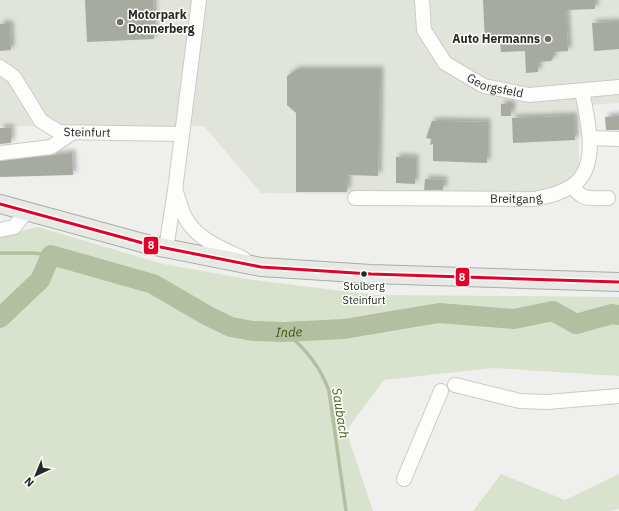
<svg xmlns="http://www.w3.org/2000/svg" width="619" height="511" font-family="'IBM Plex Sans',sans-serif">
	<defs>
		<filter id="shadow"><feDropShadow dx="3.5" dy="-3.5" stdDeviation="2" flood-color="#0004"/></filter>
	</defs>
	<rect width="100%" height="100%" fill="#eff0ed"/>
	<path fill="#e0e4db" d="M0,0h619v103l-41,3 1,60 -11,15 -38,15 -269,-3 -57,-67h-204z"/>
	<path fill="#d9e2cd" d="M38,227l125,37 90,16 121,15 245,2v79l-125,-8 -110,12 -38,51 27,80h-373v-275z
		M501,474l64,26 54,-26v35l-10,2h-136z"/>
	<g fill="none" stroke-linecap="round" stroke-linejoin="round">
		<path stroke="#b3bfa0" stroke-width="3.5" d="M0,253h33l18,2
			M285,332c19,15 36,36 44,59l17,120"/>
		<path stroke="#b3bfa0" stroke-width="20" id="s1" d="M0,318l40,-38 11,-25 102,29 55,32 23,11 22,4 32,1 59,-3 95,-16 75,6 39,-8 23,13 36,-10 7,1"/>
	</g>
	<path fill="#a6aaa1" filter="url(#shadow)" d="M85,0h68l1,39 -67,3z
		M483,0h112v9l-29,1 2,41 -15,1v6l-2,3 -13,1v10l-12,1 -1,-22 -24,1 -1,-10h-15z
		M619,22v27l-25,2 -2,-28z
		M0,24h10l1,26 -11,1z
		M296,70h84l-2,106 -30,-1 -1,17h-51v-79l-9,-8v-29z
		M501,104h11l-1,12h-10z
		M574,116l1,24 -62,3 -1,-25z
		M619,116v14h-13l-1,-13z
		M432,121l55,1v41l-54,-2v-17l-3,1 1,-6 -5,-1z
		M0,128h11v15l-11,1z
		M72,153l1,22 -73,2v-16z
		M396,157l19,1v26l-19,-1z
		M425,179l19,1 -1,10h-19z"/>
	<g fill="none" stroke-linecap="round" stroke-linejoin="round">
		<g stroke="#cacbc9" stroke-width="16">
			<g id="minor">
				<path id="s2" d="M422,0l2,30 21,33 39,23 45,9 90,-8"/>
				<path id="s3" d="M0,67l14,10 27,44 18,11 122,2"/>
				<path d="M591,138l28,1"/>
				<path d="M0,153l51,-6 21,-14"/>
				<path d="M573,186c8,15 19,12 35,12"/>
				<path d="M176,192c3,8 5,19 10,27 12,21 37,30 58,40"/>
				<path id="s4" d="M355,198l179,1c13,-3 26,-5 38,-13 29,-19 15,-68 10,-95"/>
				<path d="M0,230l14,-3 13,-16"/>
				<path d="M166,249l9,-59 24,-190"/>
				<path d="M455,385l65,16 27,1 72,-6"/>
				<path d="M404,479l37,-88"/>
			</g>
		</g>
		<g stroke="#a9ada3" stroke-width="20">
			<path id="major" d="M0,204l150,41 111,22 110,7 248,8"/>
		</g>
		<use href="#minor" stroke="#fdfdfc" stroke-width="14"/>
		<use href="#major" stroke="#e7e9e4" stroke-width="18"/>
		<g stroke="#fcfef9" stroke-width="6">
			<path id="bus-1" d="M0,204l150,41 111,22 110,7 248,8"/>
		</g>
		<use href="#bus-1" stroke="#e4002b" stroke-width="3"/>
	</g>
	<g fill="#6e6f6c" stroke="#fcfef9" stroke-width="1.5">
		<circle cx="120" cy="22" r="4"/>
		<circle cx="548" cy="39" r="4"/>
	</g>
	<circle fill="#282927" stroke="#fcfef9" stroke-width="1.5" cx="364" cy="274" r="3.5"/>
	<g text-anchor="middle" stroke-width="3" stroke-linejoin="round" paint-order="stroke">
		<g font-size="11" fill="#282927" stroke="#fcfef9">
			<text x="364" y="290">Stolberg<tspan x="364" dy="14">Steinfurt</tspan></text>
		</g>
		<g font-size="12" font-weight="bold" fill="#282927" stroke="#fcfef9" text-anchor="start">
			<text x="128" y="19">Motorpark<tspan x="128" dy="14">Donnerberg</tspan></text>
			<text x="540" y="43" text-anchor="end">Auto Hermanns</text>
		</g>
		<g font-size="12" fill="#282927" stroke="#fcfef9">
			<text dy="4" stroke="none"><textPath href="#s2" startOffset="125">Georgsfeld</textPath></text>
			<text dy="4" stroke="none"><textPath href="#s3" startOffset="118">Steinfurt</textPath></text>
			<text dy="4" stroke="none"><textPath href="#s4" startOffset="161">Breitgang</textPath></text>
		</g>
		<g font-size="13" font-style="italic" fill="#3e5411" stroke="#fcfef9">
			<text dy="5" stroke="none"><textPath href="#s1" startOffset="336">Inde</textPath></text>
			<text transform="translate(341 413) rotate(81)" y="5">Saubach</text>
		</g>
	</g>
	<g stroke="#fcfef9" stroke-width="1.5">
		<rect x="143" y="236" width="16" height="19" rx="4" fill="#e4002b"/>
		<rect x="455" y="267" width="15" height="20" rx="4" fill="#e4002b"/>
	</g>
	<g font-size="11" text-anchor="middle" font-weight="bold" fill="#fff">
		<text x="151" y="249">8</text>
		<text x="462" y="281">8</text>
	</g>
	<g transform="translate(36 475) rotate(224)" stroke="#fcfef9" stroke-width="3" paint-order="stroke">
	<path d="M0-3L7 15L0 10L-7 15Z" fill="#282927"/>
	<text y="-6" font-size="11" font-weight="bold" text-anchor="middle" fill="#282927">N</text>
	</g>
</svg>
